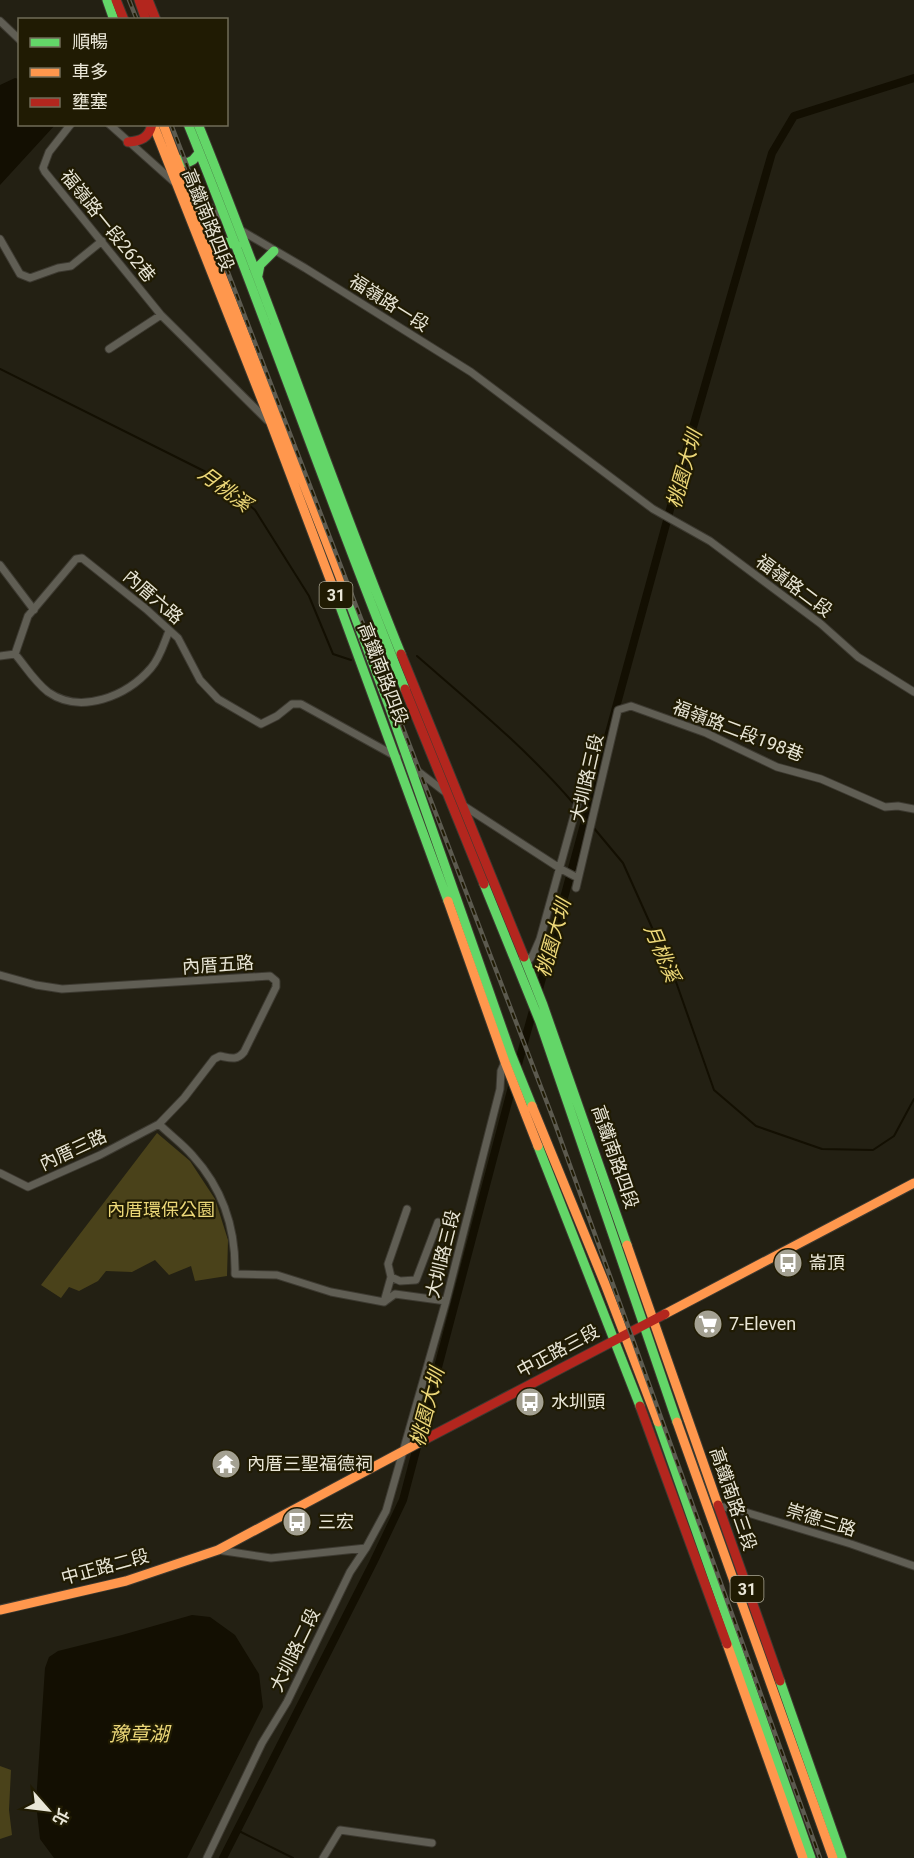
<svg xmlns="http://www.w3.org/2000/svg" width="914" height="1858" font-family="Roboto,'Noto Sans TC',sans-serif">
	<rect width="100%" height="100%" fill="#232013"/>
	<path fill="#4a421a" d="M157,1133l33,28 25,38 13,41 -1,36 -32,5 -4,-15 -22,9 -14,-15 -23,12 -26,-1 -8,10 -19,10 -10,-4 -8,11 -20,-13z
		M0,1766l11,4 -2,40 3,25 -12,4z"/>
	<path fill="#130f02" d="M15,78l4,1 1,45 35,1 -55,60v-100z
		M192,1615l18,2 25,18 24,39 4,33 -76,151h-133l-14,-19 -4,-36 9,-135 4,-11 9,-6 64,-16z"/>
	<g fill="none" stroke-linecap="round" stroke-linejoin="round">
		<path stroke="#130f02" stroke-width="2" d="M0,369l214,107 41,34 54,86 24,58 18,6
			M417,656c54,47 111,94 157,148
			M578,809l11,14
			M593,827l30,36 52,116 39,111 42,36 66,23 51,1 21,-14 20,-37
			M237,1830l56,28"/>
		<path stroke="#130f02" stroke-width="8" d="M538,993l145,-531 89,-309 22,-37 120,-38
			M517,1068l17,-61
			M223,1858l150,-295 30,-63 110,-417"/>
		<g stroke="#3d3a31" stroke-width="9">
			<path id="street" d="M0,21l20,19
				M71,124l-22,28 -6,16 2,4 116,143
				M109,124l65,58
				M191,194l35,25
				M242,231l63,37 166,104 182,137 57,32 111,83 37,33 56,35
				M0,239l20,35 10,4 28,-10 13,-2 31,-25
				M109,349l52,-34 106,105
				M0,565l34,45
				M15,654c11,13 19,27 33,38 33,23 79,4 103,-24 9,-10 13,-25 18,-37
				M0,656l15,-2 13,-38 48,-57 6,-1 64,51 32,29 22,42 18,19 43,25 16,-8 15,-12h9l96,53
				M411,766l34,26
				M464,806l97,63 17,9
				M576,888l42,-178 13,-4 75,27 71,34 44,12 64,28 13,-1 16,3
				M527,962l6,-7 7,-16 42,-152
				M0,975l36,10 26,4 208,-13 6,5v6l-32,65c-7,9 -14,6 -24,4l-6,3 -30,39 -25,26 -59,31 -72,32 -28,-14
				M159,1124c11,11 24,20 34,32 30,33 43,74 42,118l42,1 54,17 53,10 11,-8 51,7
				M391,1277l9,4 16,-1 22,-58
				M384,1302l7,-25 -3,-13 19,-55
				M718,1506l17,3 116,35 63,22
				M218,1550l53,8 95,-10
				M207,1858l55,-115 25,-41 63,-130 16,-24 20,-37 60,-210 54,-212 1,-18 4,-9
				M323,1858l17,-28 92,13"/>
		</g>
		<g stroke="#3d3a31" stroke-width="11">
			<path id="fast" d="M107,0l7,20
				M188,124c76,187 141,378 217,565
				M198,124c71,175 132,355 203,530
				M175,158l12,5 6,-3 6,-7
				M211,250c7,-11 16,-9 26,-4
				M258,275l2,-10 14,-14
				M334,590l114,311
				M345,590l45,119 121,345 21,52
				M484,884l56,138 137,400
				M524,957l19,48 84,240
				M538,1146l102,260
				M658,1422l153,436
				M780,1681l62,177"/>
		</g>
		<g stroke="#3d3a31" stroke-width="11">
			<path id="slow" d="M153,124l118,299 63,167
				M163,124c59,156 122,310 182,466
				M448,901l57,161 33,84
				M532,1106l73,178 53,138
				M627,1245l91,260
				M665,1314l249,-131
				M677,1422l156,436
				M0,1610l126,-29 92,-31 206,-110
				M727,1644l76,214"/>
		</g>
		<g stroke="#3d3a31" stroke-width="11">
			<path id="jam" d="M116,0l8,20
				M139,0l7,20
				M148,0l8,20
				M128,142c13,-1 21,-4 24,-18
				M401,654l123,303
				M405,689l79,195
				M640,1406l87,238
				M424,1440l241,-126
				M718,1505l62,176"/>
		</g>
		<use href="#street" stroke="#605e54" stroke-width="7"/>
		<use href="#fast" stroke="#63d668" stroke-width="9"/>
		<use href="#slow" stroke="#ff974d" stroke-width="9"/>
		<use href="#jam" stroke="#b3261e" stroke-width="9"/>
		<g stroke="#5c5a4f" stroke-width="4.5">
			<path id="rail" d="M129,0l8,20
				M171,124l383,997 266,737"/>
		</g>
		<use href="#rail" stroke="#201b03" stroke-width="2" stroke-dasharray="7" stroke-linecap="butt"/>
	</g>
	<defs>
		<g id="bus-disc" transform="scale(1.5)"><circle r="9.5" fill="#a4a192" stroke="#201b03"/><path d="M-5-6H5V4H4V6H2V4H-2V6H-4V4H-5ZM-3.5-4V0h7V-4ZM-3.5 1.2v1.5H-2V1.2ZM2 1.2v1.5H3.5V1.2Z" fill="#fff"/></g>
		<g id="supermarket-disc" transform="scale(1.5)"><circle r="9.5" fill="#a4a192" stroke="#201b03"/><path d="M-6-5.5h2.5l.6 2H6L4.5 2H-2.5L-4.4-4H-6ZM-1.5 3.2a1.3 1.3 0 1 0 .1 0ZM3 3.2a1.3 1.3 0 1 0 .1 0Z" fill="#fff"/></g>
		<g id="temple-disc" transform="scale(1.5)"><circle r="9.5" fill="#a4a192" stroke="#201b03"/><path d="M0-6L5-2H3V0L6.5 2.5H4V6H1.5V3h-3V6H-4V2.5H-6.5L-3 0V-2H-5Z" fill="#fff"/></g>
	</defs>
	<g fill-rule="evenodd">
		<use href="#bus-disc" x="788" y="1263"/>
		<use href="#supermarket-disc" x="708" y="1324"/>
		<use href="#bus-disc" x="530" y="1402"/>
		<use href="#temple-disc" x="226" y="1464"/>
		<use href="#bus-disc" x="297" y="1522"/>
	</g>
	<g text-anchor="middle" stroke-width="4.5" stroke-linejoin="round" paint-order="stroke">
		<g fill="#201b03" stroke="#ada997" stroke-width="1.5">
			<rect x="319.5" y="582" width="33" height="26" rx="4.5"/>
			<rect x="730.5" y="1576" width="33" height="26" rx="4.5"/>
		</g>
		<g font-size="16" font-weight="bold" fill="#e9e6d7">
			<text x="336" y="601">31</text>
			<text x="747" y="1595">31</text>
		</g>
		<g font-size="18" fill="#e9e6d7" stroke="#201b03">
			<text transform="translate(208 220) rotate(68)" y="6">高鐵南路四段</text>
			<text transform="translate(108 226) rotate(51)" y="6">福嶺路一段262巷</text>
			<text transform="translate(389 303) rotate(32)" y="6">福嶺路一段</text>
			<text transform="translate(794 586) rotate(37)" y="6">福嶺路二段</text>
			<text transform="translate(153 597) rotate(41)" y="6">內厝六路</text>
			<text transform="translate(383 674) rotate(69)" y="6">高鐵南路四段</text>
			<text transform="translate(738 731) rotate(21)" y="6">福嶺路二段198巷</text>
			<text transform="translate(587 778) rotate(-77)" y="6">大圳路三段</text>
			<text transform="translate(218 965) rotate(-4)" y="6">內厝五路</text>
			<text transform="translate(73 1150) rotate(-25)" y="6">內厝三路</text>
			<text transform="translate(615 1157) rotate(71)" y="6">高鐵南路四段</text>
			<text transform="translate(443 1254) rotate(-76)" y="6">大圳路三段</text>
			<text transform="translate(558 1351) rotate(-28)" y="6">中正路三段</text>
			<text transform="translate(733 1499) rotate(71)" y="6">高鐵南路三段</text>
			<text transform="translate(821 1520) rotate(17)" y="6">崇德三路</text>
			<text transform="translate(105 1567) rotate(-15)" y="6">中正路二段</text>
			<text transform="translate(295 1650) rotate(-64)" y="6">大圳路二段</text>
		</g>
		<g font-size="18" fill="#ecd878" stroke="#201b03">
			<text x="161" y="1216">內厝環保公園</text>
		</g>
		<g font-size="18" fill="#e9e6d7" stroke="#201b03" text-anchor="start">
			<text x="809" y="1269">崙頂</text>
			<text x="729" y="1330">7-Eleven</text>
			<text x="551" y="1408">水圳頭</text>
			<text x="247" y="1470">內厝三聖福德祠</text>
			<text x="318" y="1528">三宏</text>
		</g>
		<g font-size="20" font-style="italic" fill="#ecd778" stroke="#201b03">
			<text transform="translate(684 469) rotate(-74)" y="7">桃園大圳</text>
			<text transform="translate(225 489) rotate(37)" y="7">月桃溪</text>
			<text transform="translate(553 938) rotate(-74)" y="7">桃園大圳</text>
			<text transform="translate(662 953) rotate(67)" y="7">月桃溪</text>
			<text transform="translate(427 1407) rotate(-75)" y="7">桃園大圳</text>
			<text x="139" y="1741">豫章湖</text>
		</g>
	</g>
	<rect x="18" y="18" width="210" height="108" fill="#201b03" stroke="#706c58" stroke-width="1.5"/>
	<rect x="30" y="38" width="30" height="9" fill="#63d668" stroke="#706c58" stroke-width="1.5"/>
	<text x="72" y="48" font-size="18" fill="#e9e6d7">順暢</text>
	<rect x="30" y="68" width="30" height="9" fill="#ff974d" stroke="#706c58" stroke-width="1.5"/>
	<text x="72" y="78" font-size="18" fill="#e9e6d7">車多</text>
	<rect x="30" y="98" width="30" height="9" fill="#b3261e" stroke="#706c58" stroke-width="1.5"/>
	<text x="72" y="108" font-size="18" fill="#e9e6d7">壅塞</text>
	<g transform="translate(48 1810) rotate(118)" stroke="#201b03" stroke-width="4.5" paint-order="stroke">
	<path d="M0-4.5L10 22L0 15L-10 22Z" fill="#e9e6d7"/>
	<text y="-9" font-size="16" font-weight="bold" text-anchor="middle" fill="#e9e6d7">北</text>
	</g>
</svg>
